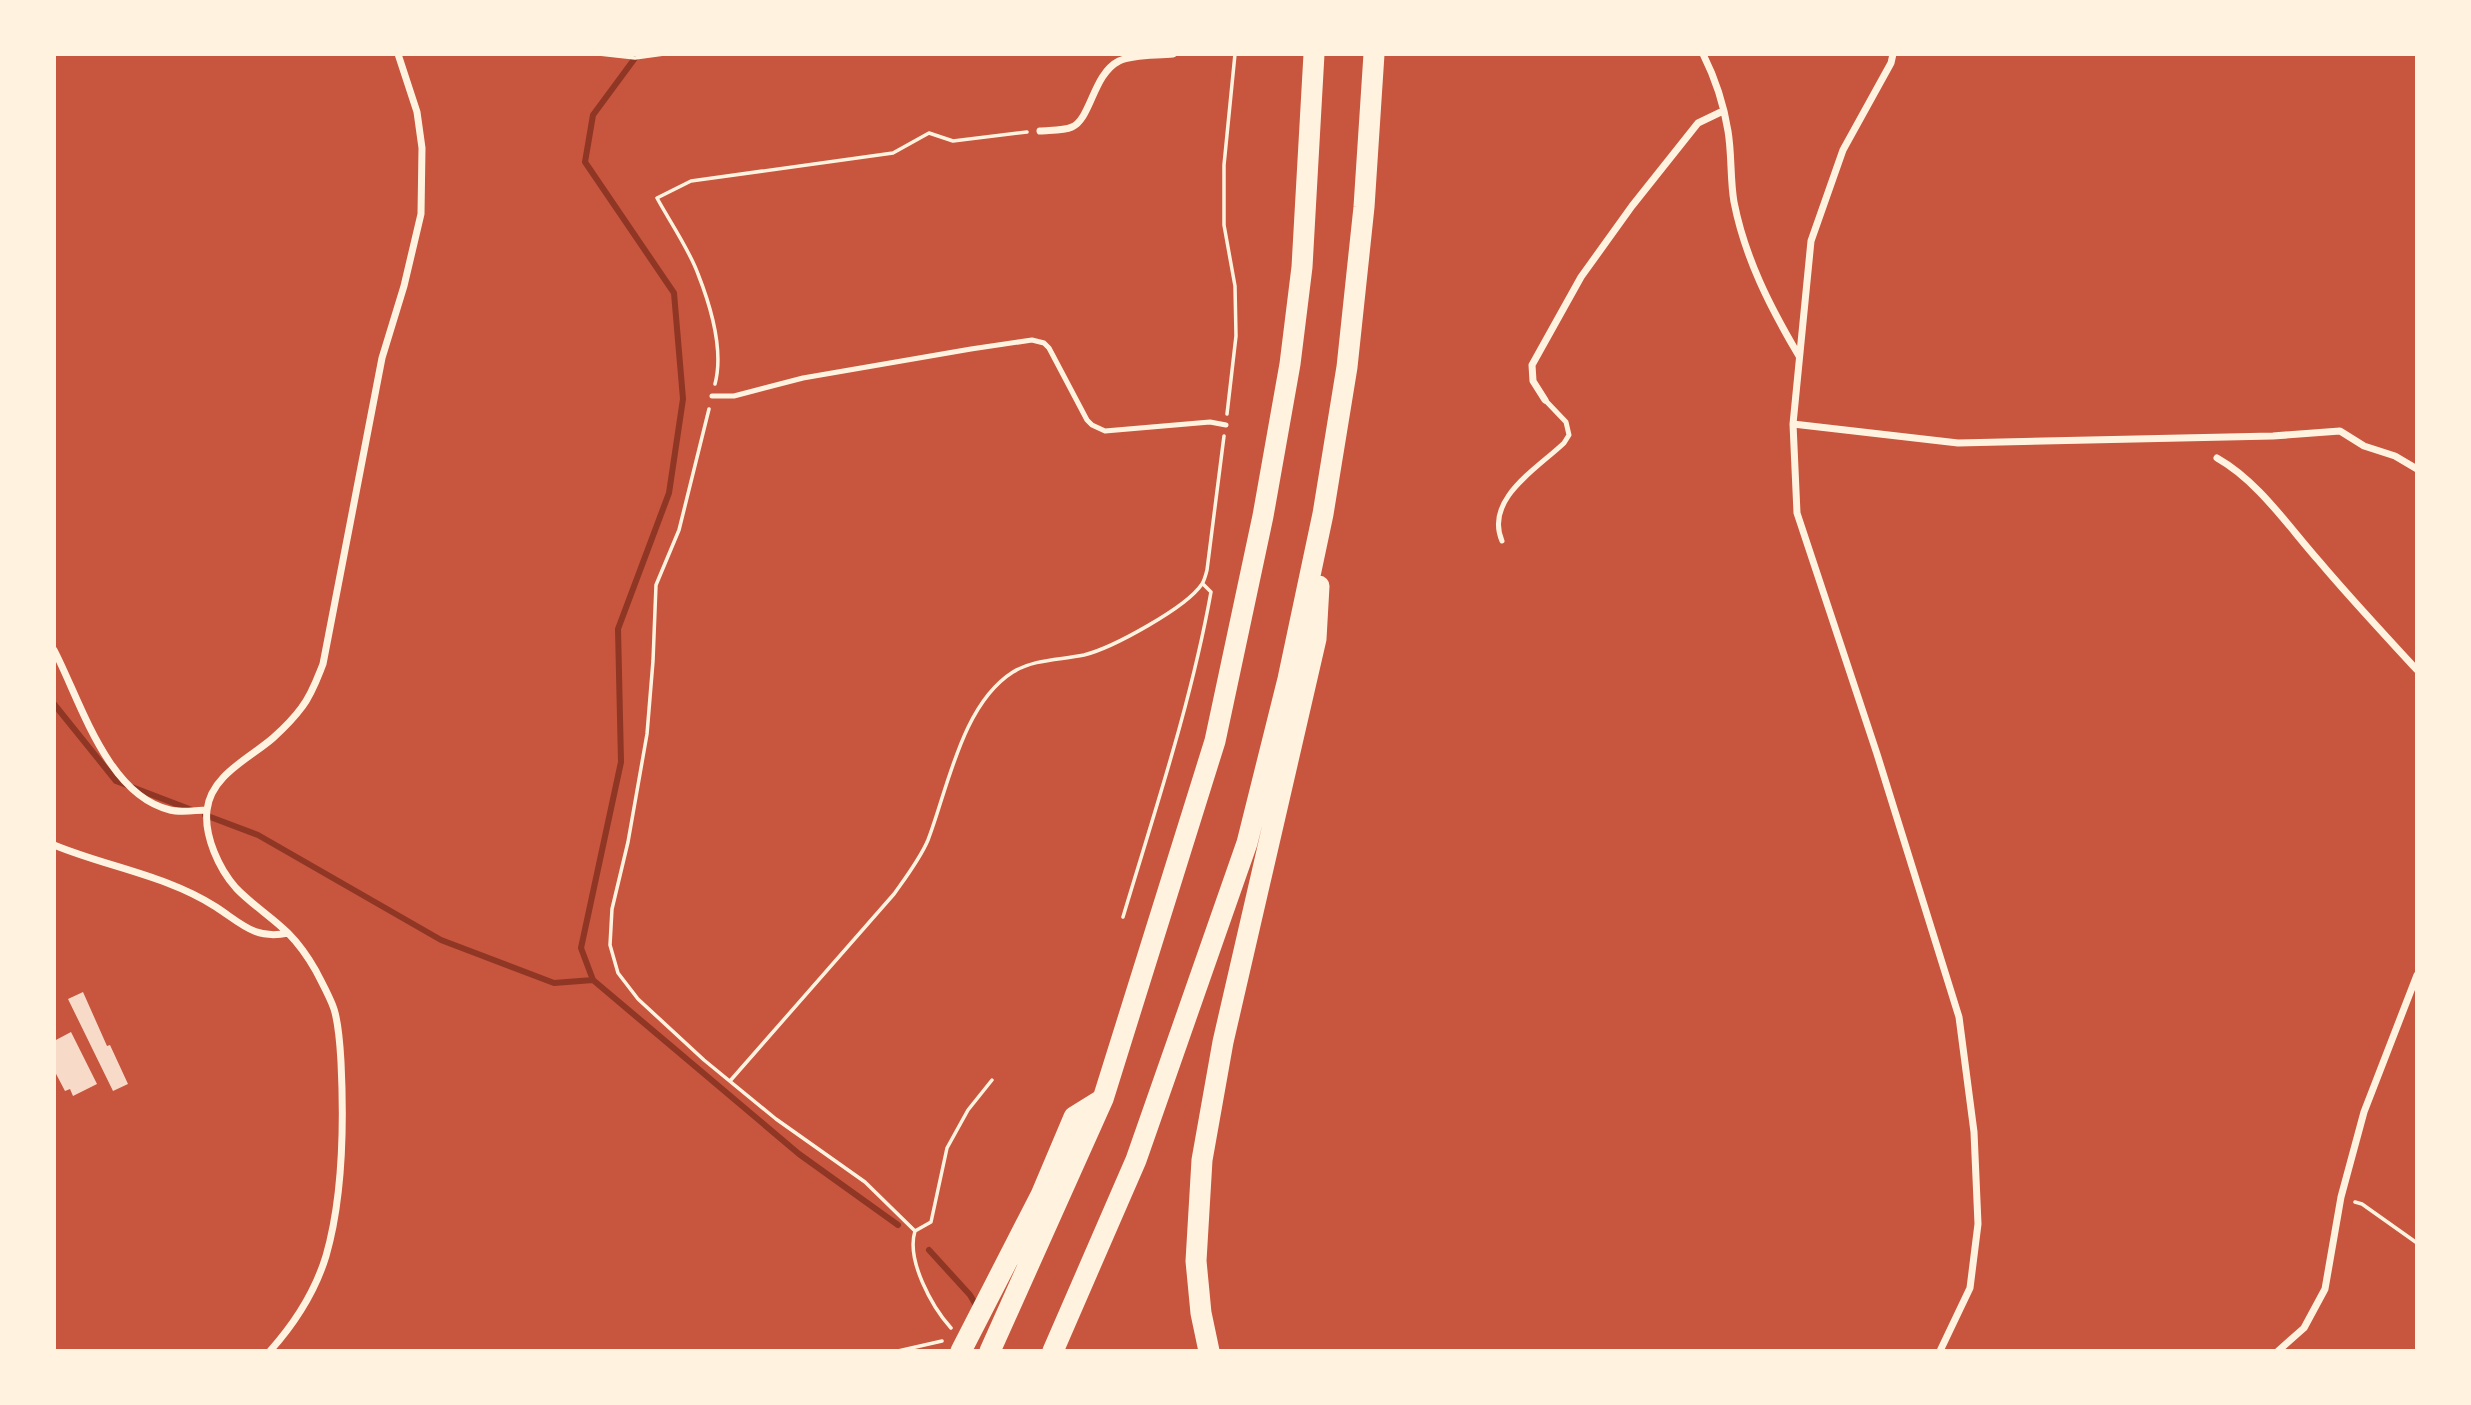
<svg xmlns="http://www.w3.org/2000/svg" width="2471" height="1405" font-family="'Golos Text',sans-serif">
	<rect width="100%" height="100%" fill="#c8553d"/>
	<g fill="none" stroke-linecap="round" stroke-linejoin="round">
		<path stroke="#8f3625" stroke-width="6" d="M638,54l-45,61 -8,47 89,131 9,106 -14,94 -51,136 3,133 -40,186 12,32 206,174 99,71
			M54,704l62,77 76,29
			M205,815l53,20 183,105 113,43 39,-3
			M929,1250l41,45 7,12"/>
	</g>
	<path fill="#f7dbc8" d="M83,992l24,54 3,-1 18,39 -15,7 -45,-92z
		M71,1032l26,52 -24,12 -3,-7 -5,2 -11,-21v-29z"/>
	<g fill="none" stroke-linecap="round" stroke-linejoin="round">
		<path stroke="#fff3e0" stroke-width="3.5" d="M599,54l36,4 29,-4
			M715,384c9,-34 -4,-77 -17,-110 -9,-25 -28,-52 -41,-76l34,-17 202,-28 36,-20 24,8 74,-9
			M709,409l-30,121 -23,55 -3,76 -6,73 -19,108 -16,67 -2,36 8,28 20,26 66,61 72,59 89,63 50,49c-9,29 17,76 36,97
			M1227,414l9,-78 -1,-50 -11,-61v-60l11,-111
			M1123,917c32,-107 68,-214 88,-325l-8,-8
			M730,1081l164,-187c12,-17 26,-35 34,-54 20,-52 34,-136 85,-168 21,-13 47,-12 71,-17 28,-7 102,-47 118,-71 2,-3 4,-10 5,-14l17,-134
			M2355,1202l7,2 55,39
			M915,1231l16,-9 16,-74 21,-38 24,-30
			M898,1351l44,-10"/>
		<path stroke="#fff3e0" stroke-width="5" d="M712,396h22l69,-18 168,-29 61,-9 12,3 5,5 38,72 5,5 13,6 105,-9 16,3
			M1502,541c-18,-42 36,-73 62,-98l5,-8 -3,-13 -21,-22"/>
		<path stroke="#fff3e0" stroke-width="7" d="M1703,54c12,24 21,52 25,77 4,24 2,48 6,71 11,56 36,105 65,154
			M1893,54l-2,9 -48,87 -32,91 -18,183 4,89 80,241 82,263 15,115 4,92 -8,64 -30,63
			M1040,131c9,-1 23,0 32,-4 19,-8 21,-53 47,-66 16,-7 37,-5 54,-7
			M1545,400l-12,-19 -1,-16 49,-88 51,-71 66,-83 25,-12
			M1793,424l165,19 315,-7 67,-5 24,15 31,10 22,13
			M2217,458c41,23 71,68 102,103 31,37 65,73 98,109
			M54,650c27,52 53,145 116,160 11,3 26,0 37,0
			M54,845c53,22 112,30 162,62 26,17 39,33 72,26
			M270,1351c25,-28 45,-59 56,-95 17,-59 18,-133 15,-194 -1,-17 -2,-37 -7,-53 -4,-12 -12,-26 -18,-38 -8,-14 -17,-27 -28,-38 -16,-16 -37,-29 -52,-45 -17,-19 -32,-52 -29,-78 4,-35 43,-52 66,-72 10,-9 21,-20 29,-31 10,-13 15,-28 21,-43l59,-306 22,-72 17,-72 1,-66 -5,-36 -19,-58
			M2278,1351l26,-23 21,-39 16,-92 23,-85 53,-137"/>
		<path stroke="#fff3e0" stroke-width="21" d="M961,1351l80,-156 33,-78 29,-18
			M990,1351l113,-252 112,-358 48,-225 27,-152 12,-97 12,-213
			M1053,1351l83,-191 111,-317 41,-164 35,-165 24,-147 17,-160 10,-153
			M1209,1351l-8,-38 -5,-52 6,-101 21,-118 93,-403 3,-53"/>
	</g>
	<rect width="2471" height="1405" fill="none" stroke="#fff3e0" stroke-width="112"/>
</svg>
